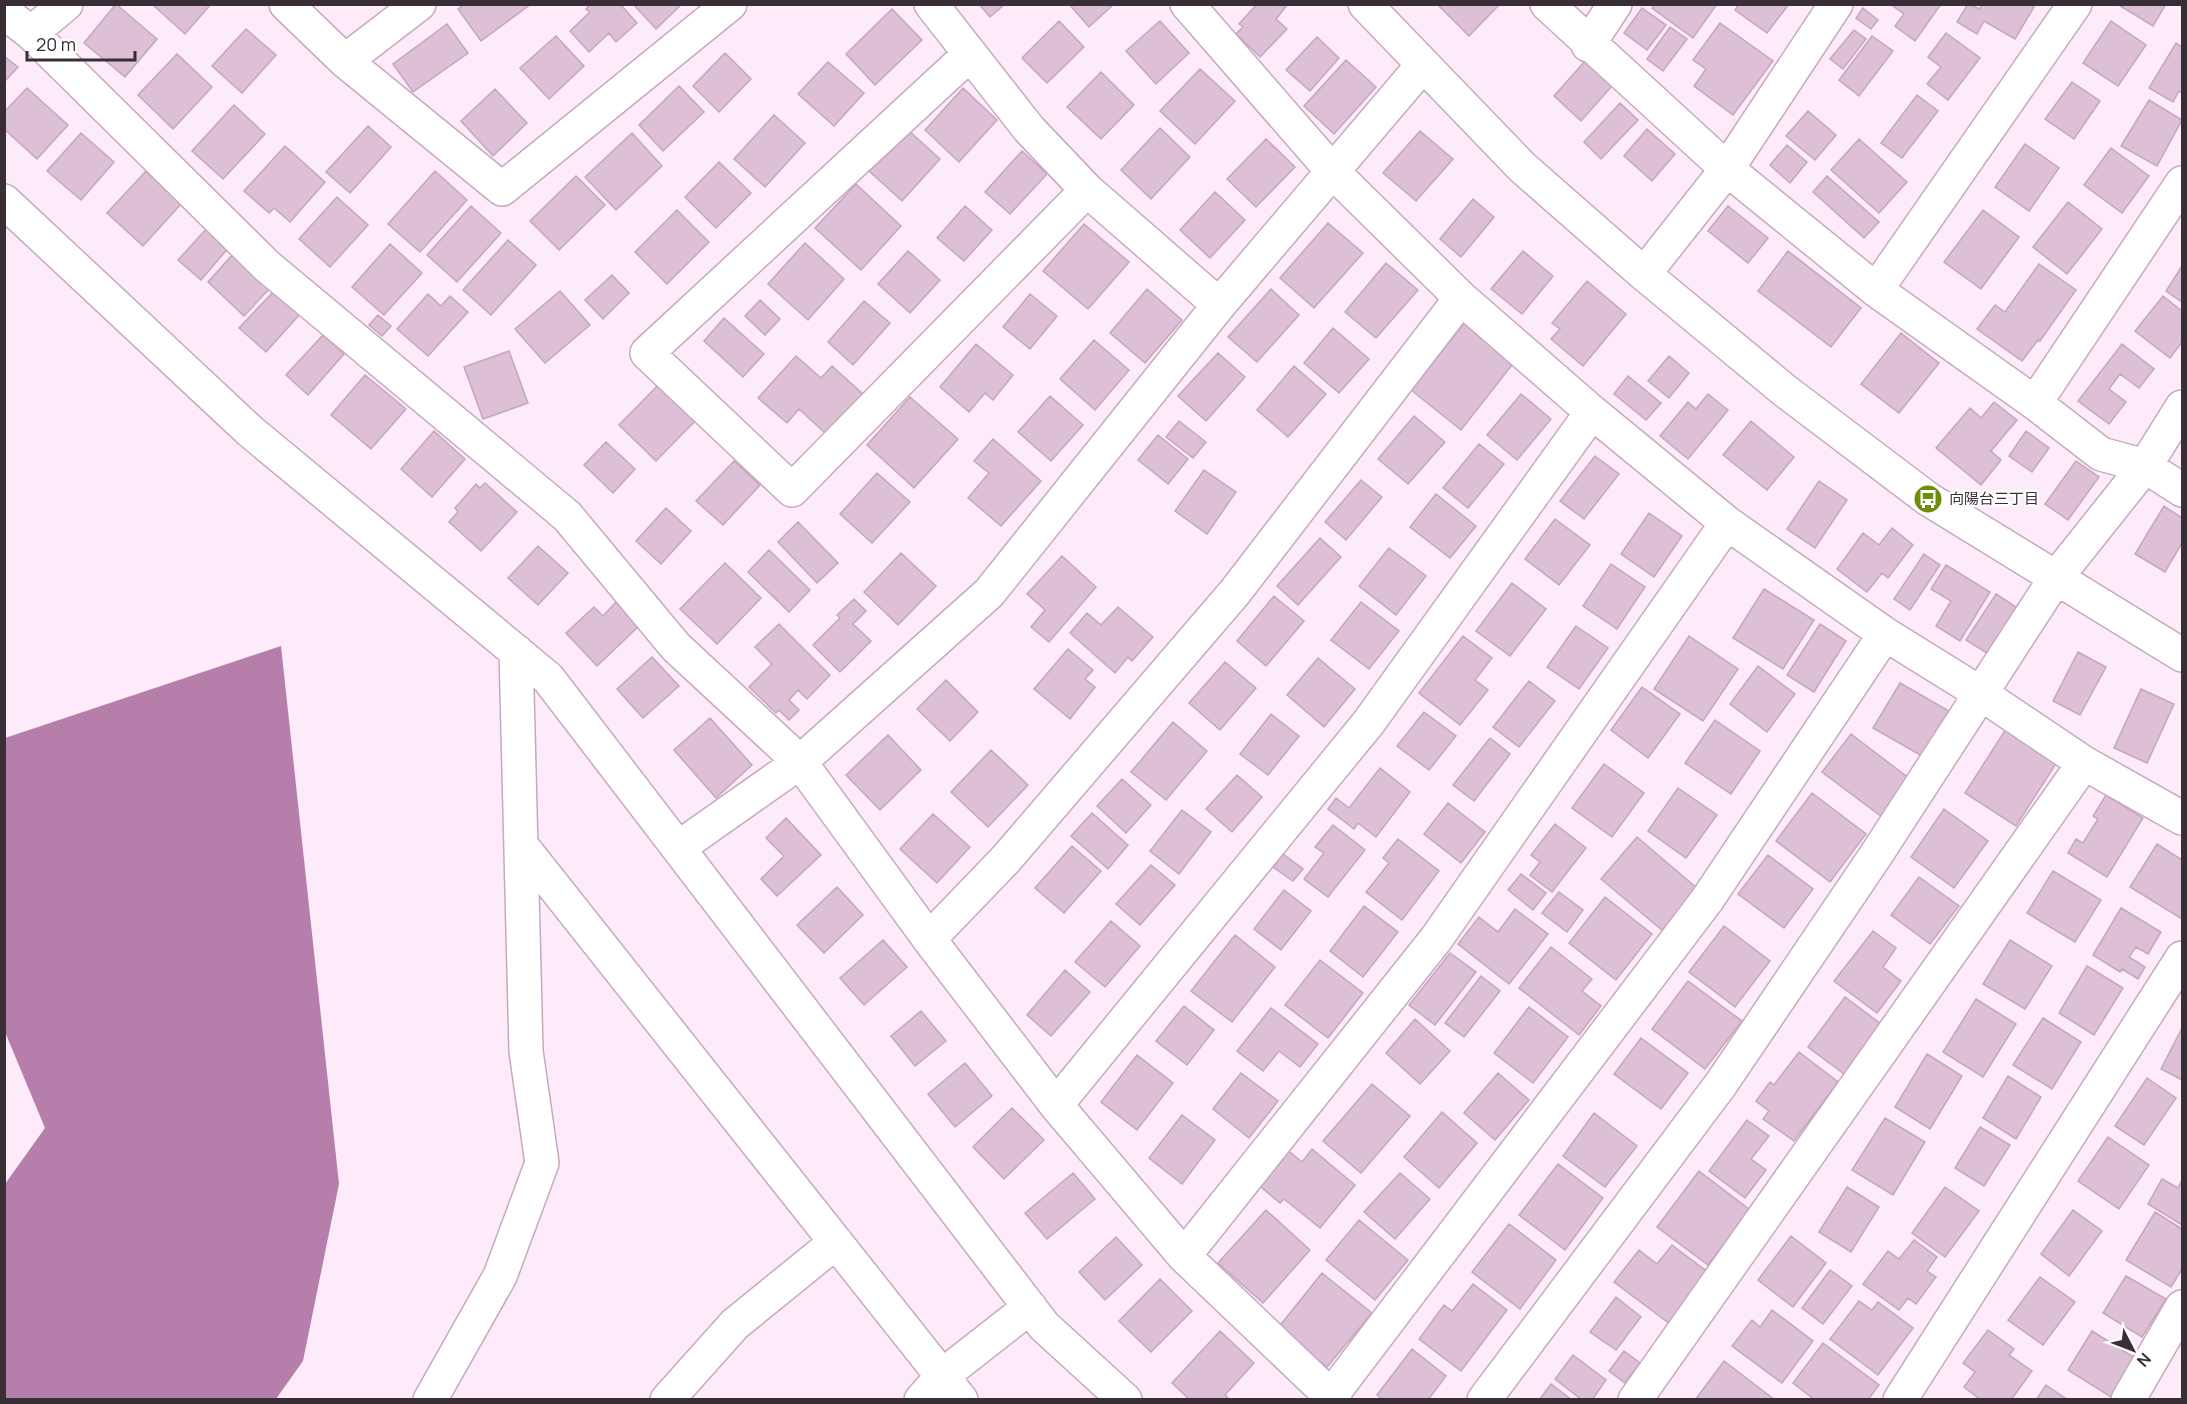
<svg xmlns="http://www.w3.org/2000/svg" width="2187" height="1404" font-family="Manrope,'Noto Sans JP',sans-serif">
	<rect width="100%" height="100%" fill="#fdebf9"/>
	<path fill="#b67fab" d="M281,646l58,538 -36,177 -27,38h-271v-215l40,-56 -40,-96v-294z"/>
	<path fill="#ddbfd6" stroke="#c4a6bd" stroke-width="1.5" d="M116,4l41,35 -32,38 -41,-34z
		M152,4h59l-26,30z
		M465,4h66l-50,37 -23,-32z
		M590,4h30l17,19 -21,19 -7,-9 -20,19 -19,-21 20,-19 -4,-3z
		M633,4h49l-26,25z
		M979,4h26l-15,13z
		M1069,4h45l-25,23z
		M1257,4h31l-12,15 11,10 -27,28 -24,-23 7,-7 -4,-3z
		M1437,4h63l-31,32z
		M1655,4h62l-24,34 -41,-30z
		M1739,4h50l-22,29 -32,-23z
		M1890,4h51l-26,37 -20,-15 9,-12z
		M1968,4l12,5 2,-5h47l5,3 -19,32 -31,-18 -7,13 -20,-12z
		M2117,4h49l-13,22z
		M1642,8l24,17 -19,25 -23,-17z
		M1863,8l15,12 -7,9 -15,-11z
		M892,9l30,31 -47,45 -29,-31z
		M1059,21l25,26 -37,36 -25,-25z
		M1160,21l29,32 -33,31 -30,-33z
		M2111,21l35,24 -28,41 -35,-23z
		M1720,23l53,38 -40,54 -39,-29 12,-17 -13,-9z
		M447,24l21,29 -55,39 -20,-28z
		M1670,27l17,12 -24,32 -16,-12z
		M246,29l30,26 -34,38 -30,-27z
		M1854,30l12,9 -23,30 -13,-10z
		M1946,33l34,25 -32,42 -21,-16 14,-17 -13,-10z
		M556,36l28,30 -35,33 -29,-31z
		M1872,36l21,15 -34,45 -20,-16z
		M1317,37l22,21 -29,33 -24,-21z
		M2176,43l6,4v46l-3,-2 -6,11 -24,-14z
		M725,53l26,26 -32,33 -26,-26z
		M177,54l35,33 -39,42 -35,-34z
		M4,56l14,11 -14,15z
		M1346,60l30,27 -42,47 -30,-28z
		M1585,61l27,25 -31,35 -27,-25z
		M828,62l36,31 -30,33 -36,-32z
		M1200,69l35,32 -40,43 -35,-33z
		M1101,72l33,33 -33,34 -34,-32z
		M2072,82l28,19 -26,38 -29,-20z
		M679,86l25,26 -41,39 -24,-26z
		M27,88l41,37 -31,34 -33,-30v-17z
		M963,88l34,32 -38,42 -34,-32z
		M495,89l32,34 -34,33 -32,-35z
		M1917,95l21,16 -36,47 -21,-15z
		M2149,100l33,20 -25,46 -36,-20z
		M1620,103l18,17 -37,39 -17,-17z
		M234,105l31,29 -42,45 -31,-28z
		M1808,111l28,24 -21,25 -29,-24z
		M774,115l31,28 -40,44 -31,-28z
		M368,126l23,21 -41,46 -24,-21z
		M1160,128l30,29 -39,42 -30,-29z
		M907,129l33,30 -38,42 -33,-30z
		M1647,129l28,25 -23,27 -28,-25z
		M1420,131l33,28 -37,42 -33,-28z
		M81,133l33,29 -33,38 -34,-29z
		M632,133l30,33 -46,44 -31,-33z
		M1266,139l29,28 -39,40 -29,-28z
		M1859,139l48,43 -28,31 -48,-43z
		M2025,144l34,24 -30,43 -34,-24z
		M1787,145l20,17 -17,21 -20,-18z
		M285,146l40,36 -35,40 -16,-14 -5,5 -25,-22z
		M2111,148l38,28 -27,37 -38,-28z
		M1022,151l25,23 -37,40 -25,-22z
		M719,162l32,31 -35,35 -31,-31z
		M146,171l35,33 -38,42 -36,-33z
		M435,171l32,29 -47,52 -32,-28z
		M576,176l29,29 -46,45 -29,-29z
		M1827,176l52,46 -15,16 -51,-46z
		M856,184l45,42 -40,44 -46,-42z
		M1215,192l30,28 -35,38 -30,-28z
		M337,197l31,28 -38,42 -31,-28z
		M1473,199l21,18 -33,40 -21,-18z
		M2068,202l34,27 -35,45 -34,-27z
		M471,206l30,27 -44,49 -30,-27z
		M965,206l27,24 -28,31 -27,-23z
		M1728,206l40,32 -20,25 -40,-32z
		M677,210l32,32 -42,42 -32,-32z
		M1983,210l36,27 -38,52 -37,-27z
		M1328,223l35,30 -49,55 -34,-30z
		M1084,224l45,38 -41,47 -45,-38z
		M208,227l22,19 -29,34 -23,-20z
		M508,240l28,25 -45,50 -28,-25z
		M805,243l39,36 -36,41 -40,-36z
		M390,244l32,29 -38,42 -32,-28z
		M908,251l32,29 -30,33 -32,-29z
		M1523,251l30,25 -31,38 -31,-25z
		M1788,251l73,57 -30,39 -73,-56z
		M233,254l37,34 -26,28 -36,-34z
		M1386,263l32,27 -42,48 -31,-26z
		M2039,264l37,26 -36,51 -2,-1 -16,21 -45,-32 18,-24 10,7z
		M2182,266v36l-16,-11z
		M612,275l17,18 -26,26 -18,-19z
		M1587,281l39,33 -43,52 -32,-27 9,-10 -8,-6z
		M1147,289l35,31 -37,43 -35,-30z
		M1271,289l28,26 -42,47 -29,-25z
		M274,291l26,23 -34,38 -27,-24z
		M560,291l30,34 -45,38 -30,-34z
		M428,294l13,12 9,-10 18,16 -40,44 -31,-27z
		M1030,294l27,22 -27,33 -27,-22z
		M2163,296l19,15v31l-12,16 -35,-27z
		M760,300l20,19 -15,16 -20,-19z
		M864,301l26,22 -37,42 -25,-23z
		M378,315l13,11 -9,10 -13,-11z
		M724,318l40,36 -21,23 -39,-36z
		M1466,321l50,39 -55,70 -50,-40z
		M1333,328l36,31 -30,34 -35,-30z
		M1901,333l38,30 -40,50 -38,-29z
		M323,335l21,19 -36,41 -22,-20z
		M1094,340l35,30 -34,40 -35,-31z
		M976,344l37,31 -20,25 -8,-7 -16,19 -29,-25z
		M2122,344l32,25 -15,19 -19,-14 -11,15 17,13 -17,22 -31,-23z
		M509,351l19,52 -45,16 -19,-52z
		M1218,353l27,24 -39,44 -28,-25z
		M796,356l25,22 11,-12 31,28 -37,40 -27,-25 -12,14 -29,-25z
		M1669,356l20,17 -20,25 -21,-17z
		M1294,366l32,28 -38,43 -31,-27z
		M365,375l41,34 -35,40 -40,-34z
		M1628,376l33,27 -15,17 -32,-26z
		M663,380l37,36 -44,45 -37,-36z
		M1521,394l30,25 -34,41 -30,-25z
		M1708,394l20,16 -40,49 -28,-23 28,-34 8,7z
		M1050,396l33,29 -32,36 -33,-29z
		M910,397l48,42 -44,49 -47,-43z
		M1994,402l23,18 -26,31 10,9 -20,25 -45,-37 34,-40 11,10z
		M1414,416l31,26 -37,42 -30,-25z
		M1179,421l27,21 -13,16 -27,-21z
		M1751,421l43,36 -27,33 -44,-35z
		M434,431l31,28 -33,38 -31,-28z
		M2026,431l23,17 -17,24 -23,-16z
		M1158,435l30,24 -20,25 -30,-24z
		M993,439l48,42 -40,45 -33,-28 21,-25 -15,-12z
		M606,442l29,27 -22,24 -29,-28z
		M1479,444l25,20 -36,44 -25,-20z
		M1595,456l24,18 -35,45 -24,-18z
		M734,461l26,24 -37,40 -27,-24z
		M2076,461l23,16 -31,43 -23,-16z
		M1204,470l32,22 -29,42 -32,-23z
		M877,473l33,29 -38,41 -32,-29z
		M1361,480l21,17 -36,43 -21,-18z
		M1819,481l28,19 -32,48 -28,-19z
		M485,483l32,29 -36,39 -32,-29 9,-10 -3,-4 21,-24 4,4z
		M1436,494l40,32 -26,32 -40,-31z
		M2164,506l18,12v25l-17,29 -30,-18z
		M666,508l25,23 -30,33 -25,-23z
		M1649,513l33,23 -28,41 -33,-23z
		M1555,519l35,26 -31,40 -34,-26z
		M798,522l40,41 -21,20 -39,-41z
		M1892,528l21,17 -25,33 -6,-5 -15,19 -30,-23 26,-36 16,12z
		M1320,538l21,19 -43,48 -21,-19z
		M538,546l30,27 -30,32 -30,-27z
		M1389,548l37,28 -30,39 -37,-29z
		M769,550l41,40 -21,22 -41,-40z
		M901,553l35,33 -38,39 -34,-33z
		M1924,554l16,11 -30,45 -16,-11z
		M1062,556l34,31 -47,55 -18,-15 14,-17 -18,-16z
		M725,563l36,35 -44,46 -37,-35z
		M1611,564l34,23 -28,42 -34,-23z
		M1946,565l44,27 -30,49 -24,-15 15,-25 -20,-12z
		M1512,583l34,26 -36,47 -34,-25z
		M1764,589l50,31 -31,49 -50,-31z
		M1996,594l23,15 -29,46 -24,-15z
		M1274,596l30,25 -38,45 -29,-25z
		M854,599l12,12 -13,13 18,17 -31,31 -27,-27 27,-27 -3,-3z
		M616,602l23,24 -42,40 -31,-33 28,-26 9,9z
		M1361,602l38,29 -30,38 -38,-29z
		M1118,607l35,30 -21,24 -4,-4 -13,16 -45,-40 17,-20 14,12z
		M779,624l51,51 -23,24 -9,-9 -9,10 10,10 -10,10 -10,-10 -3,3 -27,-26 23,-23 -17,-17z
		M1820,624l26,17 -32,51 -27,-17z
		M1576,626l32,22 -29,41 -32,-22z
		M1463,636l29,22 -17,22 13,10 -28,35 -41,-32z
		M1689,636l49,33 -35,52 -49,-32z
		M1068,649l25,21 -8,9 10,8 -25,32 -36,-30z
		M2078,652l28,15 -26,48 -27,-14z
		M652,657l27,29 -36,32 -26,-29z
		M1318,658l37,31 -31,38 -37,-32z
		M1225,662l31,26 -36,42 -31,-27z
		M1758,666l37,28 -28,38 -37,-28z
		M946,680l32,32 -28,29 -33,-32z
		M1529,681l26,20 -36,46 -26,-20z
		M1900,683l49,28 -27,45 -49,-28z
		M1642,687l38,27 -32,44 -37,-28z
		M2141,689l33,15 -27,59 -33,-15z
		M1424,712l32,24 -27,34 -32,-24z
		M1271,714l28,22 -31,39 -28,-21z
		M710,718l42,47 -36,33 -42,-48z
		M1715,720l45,31 -29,43 -46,-31z
		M1173,722l34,29 -41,49 -35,-28z
		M2006,729l51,33 -41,64 -51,-33z
		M1851,734l59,45 -28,38 -60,-45z
		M888,735l33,35 -41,40 -34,-35z
		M1490,738l20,16 -36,47 -21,-16z
		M991,750l37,35 -40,42 -37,-35z
		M1604,764l40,29 -32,44 -40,-29z
		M1380,768l30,24 -34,45 -18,-14 -4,6 -26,-20 8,-11 13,10z
		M1237,775l25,22 -30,35 -26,-23z
		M1122,779l29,26 -25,28 -29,-27z
		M1678,788l39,27 -31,43 -38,-27z
		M1812,793l54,41 -36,48 -54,-41z
		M2106,795l37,23 -36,59 -39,-24 8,-14 7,4 15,-24 -5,-3z
		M1448,803l37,29 -24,31 -37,-29z
		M1944,809l44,32 -34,47 -43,-31z
		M1182,810l29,22 -32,42 -29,-23z
		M1092,813l36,32 -20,24 -37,-33z
		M933,814l37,33 -33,36 -37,-34z
		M786,818l35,37 -44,41 -16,-17 23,-23 -18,-18z
		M1555,824l31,24 -34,44 -22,-17 10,-13 -9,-7z
		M1333,825l32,25 -37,47 -24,-18 20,-26 -9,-6z
		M1637,837l61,52 -35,42 -62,-52z
		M1398,839l41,32 -37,49 -36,-28 23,-29 -6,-5z
		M2157,844l25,16v59l-52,-32z
		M1072,846l29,25 -37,42 -29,-25z
		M1283,854l20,15 -10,12 -20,-14z
		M1768,855l45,34 -29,39 -46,-34z
		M1151,865l24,20 -35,40 -24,-21z
		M2053,871l48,29 -26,42 -48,-29z
		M1521,874l25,19 -13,17 -25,-20z
		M1919,877l40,29 -29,38 -39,-29z
		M837,887l26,28 -39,38 -27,-28z
		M1284,890l27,21 -30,39 -27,-21z
		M1559,892l24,18 -16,22 -25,-19z
		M1605,897l47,37 -36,46 -47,-37z
		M1364,906l34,26 -35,45 -33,-26z
		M2121,908l40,24 -13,22 -12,-7 -7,10 16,10 -7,12 -16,-10 -2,3 -27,-17z
		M1515,909l33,25 -39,50 -51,-40 21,-27 19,15z
		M1111,921l29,25 -35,41 -30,-25z
		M1724,926l46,35 -35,46 -46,-35z
		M1873,931l23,17 -13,19 18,14 -24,32 -43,-32z
		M1235,935l40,32 -43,55 -41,-31z
		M883,940l24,27 -43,38 -24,-27z
		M2010,940l42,26 -27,43 -42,-25z
		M1551,947l41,32 -10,12 19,15 -22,29 -60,-47z
		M1450,953l26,19 -41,53 -26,-20z
		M1320,960l43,33 -35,45 -43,-33z
		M2087,966l36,22 -29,47 -35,-22z
		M1065,970l25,22 -39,44 -24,-21z
		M1481,976l19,15 -36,46 -19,-14z
		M1688,981l54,40 -37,48 -53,-40z
		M1845,997l36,27 -37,50 -36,-27z
		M1976,999l40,25 -33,53 -40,-25z
		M1184,1006l30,24 -27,35 -31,-24z
		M1529,1007l39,30 -35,46 -39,-30z
		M1271,1008l47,36 -18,23 -21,-16 -16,20 -26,-20z
		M921,1011l25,30 -31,25 -24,-30z
		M2043,1018l38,24 -29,47 -39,-24z
		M1415,1019l35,32 -30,33 -34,-31z
		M2182,1028v52l-21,-11z
		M1641,1038l47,35 -27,36 -47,-35z
		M1799,1052l39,30 -44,59 -31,-22 6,-8 -13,-10 14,-19 4,3z
		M1927,1054l35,22 -32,53 -35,-22z
		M1137,1055l36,28 -36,47 -36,-28z
		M965,1063l27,33 -37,31 -27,-33z
		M1241,1073l37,28 -29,37 -36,-29z
		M1498,1073l31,27 -34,40 -31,-27z
		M2008,1076l33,21 -25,42 -33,-21z
		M2147,1078l29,20 -32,47 -29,-19z
		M1372,1084l38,32 -49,57 -38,-32z
		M1012,1108l32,32 -40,39 -31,-32z
		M1442,1112l35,31 -38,45 -35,-31z
		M1594,1113l43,33 -32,41 -42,-31z
		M1182,1115l33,25 -33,44 -33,-26z
		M1885,1118l40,24 -32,53 -41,-25z
		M1747,1120l22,16 -18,23 15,11 -21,28 -36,-27z
		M1980,1127l30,18 -26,41 -29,-18z
		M2108,1137l41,28 -30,44 -41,-28z
		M1285,1148l17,14 10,-13 43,36 -35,43 -36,-29 -4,4 -24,-20z
		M1558,1164l45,34 -38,52 -46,-35z
		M1699,1171l51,39 -42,55 -51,-38z
		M1073,1173l22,26 -48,40 -22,-26z
		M1400,1173l30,26 -35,40 -31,-27z
		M2162,1179l16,9 4,-8v45l-34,-21z
		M1847,1187l32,20 -28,45 -32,-20z
		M1945,1187l34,24 -34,46 -33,-24z
		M1266,1210l44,40 -47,53 -45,-40z
		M2073,1210l29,21 -33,45 -28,-22z
		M2155,1212l27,17v40l-11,18 -45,-27z
		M1359,1220l49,40 -33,40 -49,-40z
		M1509,1224l47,36 -36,49 -48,-37z
		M1791,1236l35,27 -33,44 -35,-27z
		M1116,1237l26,28 -37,35 -26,-28z
		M1914,1240l23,17 -10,14 9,6 -20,27 -8,-6 -9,12 -36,-26 25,-33 11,8z
		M1672,1245l37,28 -39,51 -56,-42 25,-32 18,14z
		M1830,1270l22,16 -29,38 -21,-16z
		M1322,1273l50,40 -45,54 -49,-39z
		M2126,1276l40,23 -24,38 -39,-24z
		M2040,1277l35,25 -32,43 -35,-25z
		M1160,1279l32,32 -41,41 -32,-31z
		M1473,1284l34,26 -46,61 -42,-32 25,-34 8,6z
		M1616,1297l25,20 -25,33 -26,-18z
		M1859,1301l13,9 6,-8 35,26 -35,47 -48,-36z
		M1772,1310l41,31 -31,42 -50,-37 20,-26 8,7z
		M1988,1330l26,19 -5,6 23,16 -21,29h-30l-17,-13 11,-15 -12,-9z
		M1220,1331l34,32 -29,32 5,5h-40l-18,-17z
		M2092,1331l43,27 -24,39 -43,-27z
		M1823,1343l56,42 -11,15h-53l-22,-17z
		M1412,1349l34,27 -18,24h-45l-6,-5z
		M1624,1351l16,12 -15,20 -16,-12z
		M1573,1355l33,25 -14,20h-10l-27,-21z
		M1724,1361l51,39h-80z
		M1551,1384l21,16h-33z
		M2046,1385l22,15h-32z"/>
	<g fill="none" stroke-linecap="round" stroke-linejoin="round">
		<g stroke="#c7a9c0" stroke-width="36">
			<path id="minor" d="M286,4l59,57 157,128 228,-185
				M931,4l98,125 58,61 132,115
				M1187,4l147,169 127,125 131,114 135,111 158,111 95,59 104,70 98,55
				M1365,4l157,163 122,107 140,116 144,109 254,156
				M1547,4l180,165 149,121 159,113 66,51 44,12 37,24
				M4,12l27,21 35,-29
				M31,33l236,233 300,250 109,131 124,115 129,177 127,166 128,151 151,144
				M1588,45l27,-41
				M970,54l-323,299 145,137 295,-300
				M345,61l74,-57
				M4,201l246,230 298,247 496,648 81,74
				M1644,274l83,-105 109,-165
				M1876,290l199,-286
				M2035,403l147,-220
				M521,845l440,555
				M678,848l122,-86 189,-169 230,-288 203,-239
				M929,939l77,-80 229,-267 226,-294
				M1056,1105l313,-383 223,-310
				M1184,1256l252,-317 291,-416
				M1331,1396l376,-496 178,-266
				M430,1400l70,-124 42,-113 -16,-112 -10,-400
				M667,1400l68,-76 101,-82
				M921,1400l21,-24 88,-69
				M1484,1400l237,-316 155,-229 179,-276 90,-113 37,-59
				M1635,1400l449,-637
				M1900,1400l282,-442
				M2128,1400l54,-93"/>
		</g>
		<use href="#minor" stroke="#fff" stroke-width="33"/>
	</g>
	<defs>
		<g id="bus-disc" transform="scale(1.5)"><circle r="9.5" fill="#6f8d0d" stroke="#fefefe"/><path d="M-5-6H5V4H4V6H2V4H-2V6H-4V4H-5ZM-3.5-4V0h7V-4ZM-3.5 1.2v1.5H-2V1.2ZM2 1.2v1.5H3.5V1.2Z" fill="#fff"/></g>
	</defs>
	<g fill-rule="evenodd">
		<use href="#bus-disc" x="1928" y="499"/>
	</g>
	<g text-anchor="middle" stroke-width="4.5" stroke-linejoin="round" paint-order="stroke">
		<g font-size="15" fill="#392d36" stroke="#fefefe" text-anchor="start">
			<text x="1949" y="504">向陽台三丁目</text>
		</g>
	</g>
	<rect width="2187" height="1404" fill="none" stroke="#392d36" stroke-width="12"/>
	<g transform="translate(2133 1350) rotate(132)" stroke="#fefefe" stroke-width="4.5" paint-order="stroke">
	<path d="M0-4.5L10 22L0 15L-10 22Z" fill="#392d36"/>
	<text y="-9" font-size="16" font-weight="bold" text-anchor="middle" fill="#392d36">N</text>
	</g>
	<path d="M27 51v9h108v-9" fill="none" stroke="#392d36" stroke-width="3"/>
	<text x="36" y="51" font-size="18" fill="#392d36" stroke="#fefefe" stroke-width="4.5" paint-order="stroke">20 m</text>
</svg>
